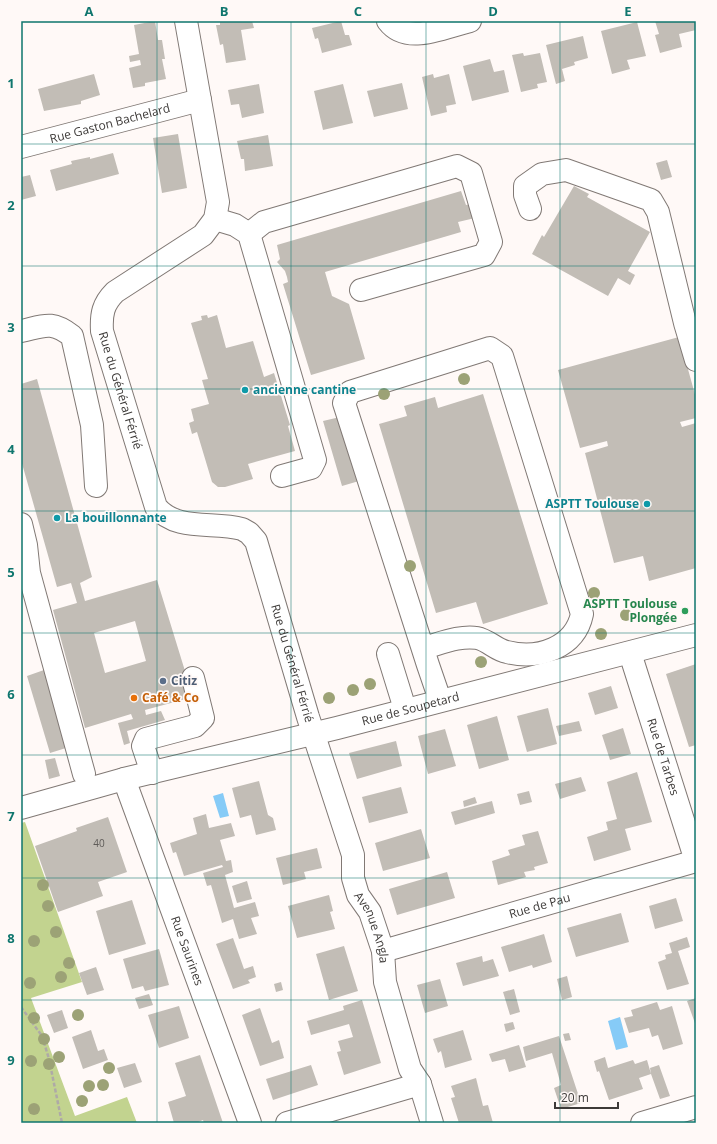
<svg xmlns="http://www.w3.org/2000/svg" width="717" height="1144" font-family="'Open Sans',sans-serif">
	<rect width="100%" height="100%" fill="#fff9f7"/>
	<path fill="#c2d38f" d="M25,822l57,160 -51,16 44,118 52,-19 10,26h-116v-300z"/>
	<path fill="#86cbf7" d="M223,793l6,23 -9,2 -7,-22z
		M620,1017l8,30 -12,3 -8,-29z"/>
	<path fill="#c2bdb6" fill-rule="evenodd" d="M155,21l3,19h4l3,19h-3l4,20 -21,4v3l-12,2 -4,-20 12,-3 -1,-5 -10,2 -1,-6 10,-2 -5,-29z
		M220,21h32l2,7 -13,2 5,30 -20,3 -3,-19 -3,1 -4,-20h4z
		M341,21l4,14h4l3,10 -30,8 -4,-15 -3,1 -3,-11z
		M655,21h41v9l-17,4 3,13 -22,6 -5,-18 4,-1z
		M637,22l9,34 -19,4 3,9 -18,5 -11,-43z
		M583,36l5,22 -14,4 1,3 -13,4 3,12 -9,3 -10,-39z
		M523,53l1,3 16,-3 7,29 -10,2 1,4 -17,4 -9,-37z
		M490,59l4,13 10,-2 5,22 -37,9 -9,-35z
		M94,74l6,21 -19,6v3l-37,7 -6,-22z
		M433,74l1,4 15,-4 7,30 -10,2 1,6 -16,4 -9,-39z
		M402,83l6,26 -34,8 -7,-26z
		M259,84l5,29 -22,5 -3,-14 -8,1 -3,-15z
		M343,84l10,39 -30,7 -9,-39z
		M178,134l9,54 -25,5 -9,-55z
		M268,135l5,31 -28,5 -1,-12h-3l-4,-18z
		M113,153l6,21 -63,17 -6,-21 22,-6 -1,-3 19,-4v2z
		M667,160l5,17 -11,3 -5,-17z
		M30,175l6,21 -15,4v-23z
		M574,186l15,8 -2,3 63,35 -22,39 7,4 -5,10 -12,-7 -10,18 -76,-42 10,-19 2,2z
		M461,191l5,14 5,-1 4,14 -17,4 3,10 -136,40 7,24 17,8 16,55 -54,16 -28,-91 5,-2 -1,-5 -2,-6 -8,-9 3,-3 -3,-14z
		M207,315l1,3 9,-3 9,33 27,-7 11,36 10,-4 16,52 -2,1 7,25 -47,13 5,15 -28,8h-7l-6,-5 -15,-50 -5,2 -3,-11 5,-2 -3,-12 18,-5 -7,-24 6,-1 -17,-56 11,-3 -1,-4z
		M679,337l17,61v20l-16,4 2,5 14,-4v145l-47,13 -6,-25 -29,7 -29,-110 23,-7 -1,-5 -27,7 -22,-78z
		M37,379l55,198 -12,6 5,18 72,-21 36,117 -48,13 1,5 15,-4 4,9 -38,11 3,12 -6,2 -6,-22 15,-4 -2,-5 -46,14 -32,-118 24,-7 -6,-20 -14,4 -36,-127v-76zM135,621l11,40 -41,12 -11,-40z
		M483,394l65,210 -65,20 -7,-22 -40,11 -57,-189 28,-8 -3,-10 31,-9 3,11z
		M340,417l19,64 -17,5 -19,-65z
		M696,664v81l-7,2 -23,-73z
		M44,670l22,78 -16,5 -23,-77z
		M611,686l7,22 -23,7 -7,-22z
		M548,708l9,36 -30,8 -10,-36z
		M497,716l12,44 -30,9 -12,-44z
		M579,721l3,10 -23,5 -3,-10z
		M623,728l8,26 -21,6 -8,-25z
		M445,729l11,37 -28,8 -10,-38z
		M396,741l6,25 -45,13 -8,-26z
		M55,758l5,18 -11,3 -4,-19z
		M637,772l15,50 -27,7 6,21 -37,11 -7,-24 21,-7 -2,-8 11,-3 -10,-37z
		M581,777l5,14 -26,8 -5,-15z
		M259,781l9,34 5,3 3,12 -20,5 -5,-20 -11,3 -8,-30z
		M401,787l7,26 -39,10 -7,-26z
		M529,791l3,11 -12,3 -3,-11z
		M475,797l2,6 -13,4 -1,-6z
		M492,801l3,12 -40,12 -4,-13z
		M206,814l3,14 22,-5 4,13 -15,4 6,21 5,-1 2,12 -8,3 9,33 21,-6 4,14 -8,2 6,16 -18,5 -6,-20 -11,4 -11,-38 -4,1 -4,-13 20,-6 -1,-2 -38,11 -8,-24 -3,1 -3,-10 27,-9 -4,-16z
		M108,817l19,55 -29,10 5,14 -45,16 -23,-66 42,-15 -1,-3z
		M421,829l9,29 -47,13 -8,-28z
		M538,831l10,32 -14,4 1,3 -11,2 2,5 -28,8 -6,-24 18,-6 -2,-5 17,-5 -3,-10z
		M317,848l5,20 -18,4 2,7 -23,6 -7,-27z
		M447,872l8,26 -58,17 -8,-26z
		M247,881l5,18 -15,4 -5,-17z
		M329,895l4,16 -3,1 5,17 -38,9 -9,-32z
		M676,898l7,23 -28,8 -6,-23z
		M132,900l14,44 -37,11 -13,-44z
		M621,913l8,29 -53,15 -9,-29z
		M544,934l8,28 -19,6 -1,-3 -23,7 -8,-25z
		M687,937l3,10 -12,4 11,33 -22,6 -9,-28 8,-3 -1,-4 7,-2 -3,-10z
		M233,938l11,31 9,-3 3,11 -8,3 2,3 -17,6 -17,-45z
		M344,946l14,45 -29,9 -13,-46z
		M159,949l10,36 -24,6 -2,-5 -11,3 -9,-30z
		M482,956l1,6 10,-3 6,17 -36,10 -7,-23z
		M96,967l8,23 -17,5 -8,-22z
		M567,976l5,21 -10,3 -5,-21z
		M440,979l8,27 -23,7 -8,-28z
		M281,982l2,8 -7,2 -2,-8z
		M514,989l6,23 -10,3 -7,-23z
		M149,994l4,11 -14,4 -4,-11z
		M696,998v28l-9,-25z
		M362,1000l19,63 -37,12 -7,-23 4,-1 -3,-10 15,-4 -4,-13 -38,11 -4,-14 37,-11 -1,-4z
		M657,1002l3,8 12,-4 11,38 -20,6 -5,-15 -6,2 -3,-9 -20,5 -5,-15 9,-2 -2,-6z
		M179,1006l10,32 -30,10 -11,-33z
		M260,1008l12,35 7,-3 5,18 -24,8 -18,-51z
		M62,1010l6,18 -14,5 -7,-18z
		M513,1022l2,7 -9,3 -2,-8z
		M91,1030l7,21 6,-2 4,11 -25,9 -11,-32z
		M463,1030l9,30 -27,8 -4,-17 -3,2 -5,-14z
		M569,1033l2,7 -6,1 -2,-7z
		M559,1036l22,67 -20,6 -7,-21 7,-3 -9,-32 -26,8 -3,-14z
		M519,1045l7,22 -17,5 -4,-13 -13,3 -3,-8z
		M200,1055l23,68h-19l-1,-3 -7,3h-22l-6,-21 18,-6 -11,-33z
		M605,1057l3,11 25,-8 2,4 12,-4 4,14 -1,-6 9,-3 11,31 -10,3 -9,-25 -12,4 4,11 -34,11 -10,-29 -2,1 -3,-11z
		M135,1063l7,19 -18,6 -7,-20z
		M311,1065l7,20 -45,15 -7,-21z
		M476,1078l7,28 5,-1 5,18h-34l-8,-25 4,-1 -4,-11z"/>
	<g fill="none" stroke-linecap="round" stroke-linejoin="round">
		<g stroke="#817975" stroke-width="24">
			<g id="minor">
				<path id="s1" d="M186,21l32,181 -3,17 -12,16 -88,57c-12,12 -14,22 -13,39l54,176c21,25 57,14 86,22l7,4 7,8 52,176 45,138v23l5,17 12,17 13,39 2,31 25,87 10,15 12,39"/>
				<path d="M388,21c19,25 56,6 82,0"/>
				<path id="s2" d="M21,147l179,-47"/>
				<path d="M530,209l-5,-14v-9l17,-12 24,-4 85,30 7,12 27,111 11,37"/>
				<path d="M215,219l20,6 14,9 66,226 -4,8 -29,8"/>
				<path d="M249,234l15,-12 193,-56 14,7 20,69 -7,13 -123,35"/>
				<path d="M21,331c23,-5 30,-11 51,5l20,89 4,61"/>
				<path d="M21,524l5,21 3,28 55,201"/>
				<path d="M423,648c16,-4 37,-13 54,-10 11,2 19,12 30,14 31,8 68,-4 75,-38l-80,-258 -12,-8 -140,44 -6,11 84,262 12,35"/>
				<path id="s3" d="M630,653l66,208"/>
				<path d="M388,654l17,55"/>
				<path d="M152,773l-9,-27 3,-7 49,-13 8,-8 -10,-40"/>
				<path id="s4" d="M124,779l126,344"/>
				<path id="s5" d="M21,808l103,-29 213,-51 359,-93"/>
				<path id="s6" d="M383,951l313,-90"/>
				<path d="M287,1123l133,-39"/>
				<path d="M642,1123l54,-16"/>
			</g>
		</g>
		<path stroke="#aea9a7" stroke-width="2.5" stroke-dasharray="4 2" stroke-linecap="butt" d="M21,1007l21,29 7,23 13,64"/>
		<use href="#minor" stroke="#fff" stroke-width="22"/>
	</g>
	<g fill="#9ca276">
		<circle cx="464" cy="379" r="6"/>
		<circle cx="384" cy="394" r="6"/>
		<circle cx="410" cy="566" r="6"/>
		<circle cx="594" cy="593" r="6"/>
		<circle cx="626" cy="615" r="6"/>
		<circle cx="601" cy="634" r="6"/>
		<circle cx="481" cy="662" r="6"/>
		<circle cx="370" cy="684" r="6"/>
		<circle cx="353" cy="690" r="6"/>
		<circle cx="329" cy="698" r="6"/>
		<circle cx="43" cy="885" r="6"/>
		<circle cx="48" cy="906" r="6"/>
		<circle cx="56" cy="932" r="6"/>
		<circle cx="34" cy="941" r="6"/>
		<circle cx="69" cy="963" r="6"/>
		<circle cx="61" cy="977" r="6"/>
		<circle cx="30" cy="983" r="6"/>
		<circle cx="78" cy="1015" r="6"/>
		<circle cx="34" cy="1018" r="6"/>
		<circle cx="44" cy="1039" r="6"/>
		<circle cx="59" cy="1057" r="6"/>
		<circle cx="31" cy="1061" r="6"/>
		<circle cx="49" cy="1064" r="6"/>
		<circle cx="109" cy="1068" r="6"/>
		<circle cx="103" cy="1085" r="6"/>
		<circle cx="89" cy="1086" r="6"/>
		<circle cx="82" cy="1101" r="6"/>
		<circle cx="34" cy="1109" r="6"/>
	</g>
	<path fill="none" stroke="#0f766e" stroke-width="1" stroke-opacity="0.55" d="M157,21v1102M291,21v1102M426,21v1102M560,21v1102M21,144h675M21,266h675M21,389h675M21,511h675M21,633h675M21,755h675M21,878h675M21,1000h675"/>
	<g fill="#0f9aa8" stroke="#fff9f7" stroke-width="1.5">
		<circle cx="245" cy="390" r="4"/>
		<circle cx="647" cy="504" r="4"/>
		<circle cx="57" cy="518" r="4"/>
	</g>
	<circle fill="#2e9e5b" stroke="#fff9f7" stroke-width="1.5" cx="685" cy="611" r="4"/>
	<circle fill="#5c6f8a" stroke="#fff9f7" stroke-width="1.5" cx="163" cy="681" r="4"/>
	<circle fill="#e8710a" stroke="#fff9f7" stroke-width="1.5" cx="134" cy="698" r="4"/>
	<g text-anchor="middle" stroke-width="3.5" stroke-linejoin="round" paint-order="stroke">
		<g font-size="10" fill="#5e5b58">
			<text x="99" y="847">40</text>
		</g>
		<g font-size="12" fill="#3d3a38" stroke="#fff9f7">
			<text dy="4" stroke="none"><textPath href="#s2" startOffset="92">Rue Gaston Bachelard</textPath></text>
			<text dy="4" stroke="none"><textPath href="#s1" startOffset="431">Rue du Général Férrié</textPath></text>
			<text dy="4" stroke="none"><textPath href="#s1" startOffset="790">Rue du Général Férrié</textPath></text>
			<text dy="4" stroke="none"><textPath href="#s5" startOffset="402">Rue de Soupetard</textPath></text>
			<text dy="4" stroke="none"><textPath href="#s3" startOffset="109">Rue de Tarbes</textPath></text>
			<text dy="4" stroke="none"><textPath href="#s6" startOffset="163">Rue de Pau</textPath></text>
			<text dy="4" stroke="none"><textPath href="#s1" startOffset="1068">Avenue Angla</textPath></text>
			<text dy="4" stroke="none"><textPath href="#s4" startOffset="183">Rue Saurines</textPath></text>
		</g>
		<g font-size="12" font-weight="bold" fill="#0d838f" stroke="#fff9f7" text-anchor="start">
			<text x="253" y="394">ancienne cantine</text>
			<text x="639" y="508" text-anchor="end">ASPTT Toulouse</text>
			<text x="65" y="522">La bouillonnante</text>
		</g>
		<g font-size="12" font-weight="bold" fill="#27864d" stroke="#fff9f7" text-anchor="end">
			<text x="677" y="608">ASPTT Toulouse<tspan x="677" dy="14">Plongée</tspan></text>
		</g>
		<g font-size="12" font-weight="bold" fill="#4e5e75" stroke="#fff9f7" text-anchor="start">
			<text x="171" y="685">Citiz</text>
		</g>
		<g font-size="12" font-weight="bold" fill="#c56008" stroke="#fff9f7" text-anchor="start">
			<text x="142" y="702">Café &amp; Co</text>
		</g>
	</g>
	<rect width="717" height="1144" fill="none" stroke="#fff9f7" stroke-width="44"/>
	<path d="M555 1102v6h63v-6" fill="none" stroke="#3d3a38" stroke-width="2"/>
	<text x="561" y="1102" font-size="12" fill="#3d3a38" stroke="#fff9f7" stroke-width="3" paint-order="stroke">20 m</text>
	<rect x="22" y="22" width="673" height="1100" fill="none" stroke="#0f766e" stroke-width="1.5"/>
	<g font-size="13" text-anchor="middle" font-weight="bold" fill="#0f766e">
		<text x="89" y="16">A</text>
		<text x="224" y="16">B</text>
		<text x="358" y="16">C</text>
		<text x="493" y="16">D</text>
		<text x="628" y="16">E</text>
		<text x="11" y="88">1</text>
		<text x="11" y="210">2</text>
		<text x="11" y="332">3</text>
		<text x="11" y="454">4</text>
		<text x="11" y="577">5</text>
		<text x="11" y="699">6</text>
		<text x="11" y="821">7</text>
		<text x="11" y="943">8</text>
		<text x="11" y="1065">9</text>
	</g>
</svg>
